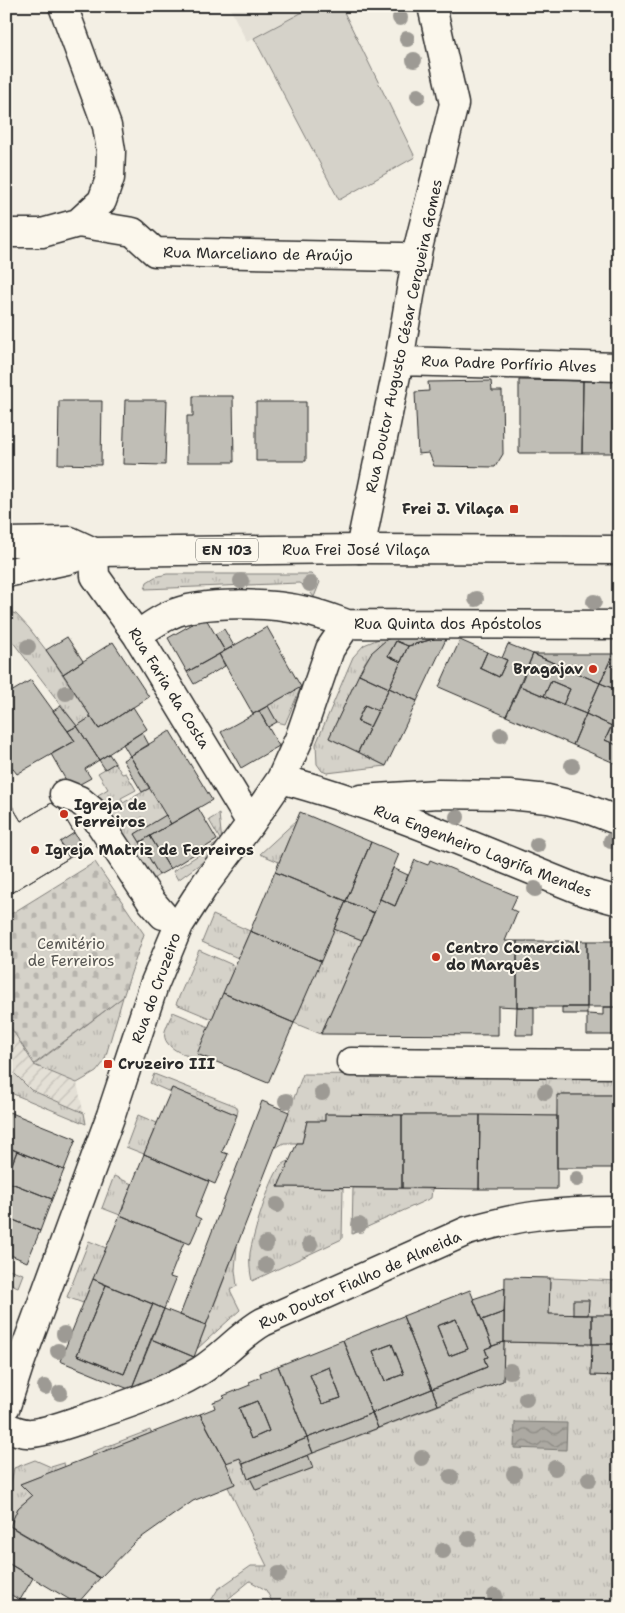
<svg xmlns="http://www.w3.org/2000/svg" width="625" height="1613" font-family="'Shantell Sans',sans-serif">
	<defs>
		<pattern id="industrial-furrows" width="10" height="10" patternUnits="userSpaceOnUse" patternTransform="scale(1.25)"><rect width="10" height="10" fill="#e4e0d6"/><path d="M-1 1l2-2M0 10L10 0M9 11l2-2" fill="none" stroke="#c4c0b8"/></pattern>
		<pattern id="grass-tufts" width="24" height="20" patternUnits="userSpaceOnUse" patternTransform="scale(1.25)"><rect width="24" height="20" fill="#d5d2c9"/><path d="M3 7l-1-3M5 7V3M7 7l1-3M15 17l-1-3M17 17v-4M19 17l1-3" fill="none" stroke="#b7b4ad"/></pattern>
		<pattern id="cemetery-stones" width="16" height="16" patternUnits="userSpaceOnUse" patternTransform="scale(1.25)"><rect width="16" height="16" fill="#d5d2c9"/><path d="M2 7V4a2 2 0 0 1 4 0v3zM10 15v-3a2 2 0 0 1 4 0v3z" fill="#b7b4ad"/></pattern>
		<pattern id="water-waves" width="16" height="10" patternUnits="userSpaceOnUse" patternTransform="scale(1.25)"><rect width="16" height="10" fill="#aca9a2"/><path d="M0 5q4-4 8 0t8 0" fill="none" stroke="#8c8a84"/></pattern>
	</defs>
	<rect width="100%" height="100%" fill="#f3efe4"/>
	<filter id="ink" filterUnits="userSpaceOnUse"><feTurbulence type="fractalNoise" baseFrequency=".02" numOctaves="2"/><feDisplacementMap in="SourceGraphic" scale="10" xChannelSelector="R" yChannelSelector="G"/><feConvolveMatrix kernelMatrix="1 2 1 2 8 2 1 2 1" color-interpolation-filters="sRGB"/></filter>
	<g filter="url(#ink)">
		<path fill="#e4e0d6" d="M229,6h85l-67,36z"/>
		<path fill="url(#industrial-furrows)" d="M6,1020l28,44 43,19 9,41 -80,-33z"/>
		<path fill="url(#grass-tufts)" stroke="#807e7a" d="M167,574h144l9,8 -6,15 -7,-9 -8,-5 -154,6 2,-7 8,-5z
			M6,611l10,3 13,14 17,22 45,67 -14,9 -71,-93z
			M401,634c-16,6 -27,14 -36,28l-36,76 57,28 -59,7 -5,-2 -5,-7 -1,-20 37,-87 11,-12 17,-7z
			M301,687l-16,37 -8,-2 -9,-16z
			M115,763l7,11 4,-1 10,17 -15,8 2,5 27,-15 16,27 -31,19 24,41 -9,6 -52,-86 10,-6 -10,-16z
			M219,814l3,28 -14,16 -30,22 -5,-9 48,-30 -12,-21z
			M297,820l-18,42 -19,-8z
			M213,915l37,16 -12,27 -36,-16z
			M334,929l28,11 -41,94 -27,-11z
			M199,950l36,16 -23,53 -36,-15z
			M123,997l-19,65 -8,10 -19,11 -43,-18z
			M173,1012l36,15 7,34 -4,3 -5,-1c-13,-5 -47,-13 -42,-32 2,-6 5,-13 8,-19z
			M6,1069l8,4 17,17 53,23 2,11 -80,-33z
			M154,1074l82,32 2,4 -1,5 -65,-27 -2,4 -20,-9z
			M303,1074l316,3v18h-61l-1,21 -232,-2v7h-18l-5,22h-18l-9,5z
			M138,1115l19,8 -13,31 -18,-7z
			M290,1161l-12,26 65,1 -1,51 -90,42c-2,-9 -3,-19 -2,-28 3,-18 19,-72 30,-86 3,-3 5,-5 10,-6z
			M114,1176l18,8 -12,31 -18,-7z
			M353,1188l79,1 -1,9 -79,36z
			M89,1241l17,7 -23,55 -16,-6z
			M237,1246l-2,24 2,16 -7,4 10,20 -43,39z
			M6,1268l17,6 -5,13 -12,-5z
			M550,1278l69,3v34h-31l1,-15 -16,15 -24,-1z
			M504,1342l88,2 -1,31 28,1v231h-344l-9,-17 -16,-9 -22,18 -5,8h-16l11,-18 33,-23h16l-39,-79 7,-3 -9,-21 14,-5 8,20h2l6,12 57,-22 -5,-13 195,-74z
			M150,1430l1,3 -57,23 -2,-4z
			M35,1460l16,7 13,-4 1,4 -45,17 12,12 -14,12 -8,18 -4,-2v-16l8,-40z"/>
		<path fill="url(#cemetery-stones)" stroke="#807e7a" d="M95,862l49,72 -21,63 -89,67 -28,-44v-103z"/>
		<path fill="#d5d2c9" stroke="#807e7a" d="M314,6h27l74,151 -76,43 -85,-162z"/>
		<path fill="url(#water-waves)" stroke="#787772" d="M515,1422l52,1 -1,27 -52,-2z"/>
		<path fill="#c0beb6" stroke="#2b2b2b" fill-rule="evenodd" d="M519,380l64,1 -1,72h-63z
			M491,381l1,10h10l1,63 -8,13 -61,-1 -5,-13 -11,1 -3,-62 14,-1 -1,-9z
			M583,381h36v72h-37z
			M193,396h40l1,66h-47v-46h6z
			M125,400h42l-2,65 -42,-1z
			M59,401h43l-1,64 -43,-1z
			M256,402h50v59h-50z
			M205,617l20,34 -38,21 -19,-34z
			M267,627l34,60 -48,27 -34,-60z
			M224,629l10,17 -9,5 -10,-17z
			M401,634l47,1 -40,11 -12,-5 -8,15 13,6 -12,26 -30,-14 12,-21 15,-13z
			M448,635l-31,66 -28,-13 19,-42z
			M67,637l16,24 -20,13 -17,-24z
			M460,640l27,12 -7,16 19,9 8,-17 -5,-2 6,-14 25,10 -27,62 -67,-29z
			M396,641l12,5 -7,16 -13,-6z
			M113,642l36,55 -50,32 -36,-55z
			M487,652l20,8 -8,17 -19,-9z
			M219,654l6,12 -31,18 -7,-12z
			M533,654h80l-13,29z
			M533,654l67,29 -14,31 -23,-9 7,-16 -19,-8 -7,15 -24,-10z
			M613,654h6v37l-19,-8z
			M359,674l30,14 -11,23 -13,-6 -8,16 13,6 -12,25 -29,-14z
			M31,680l44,61 -58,33 -11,-14v-65z
			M551,681l19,8 -7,16 -19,-9z
			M600,683l19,8v18l-7,17 -26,-12z
			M520,686l66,28 -13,31 -67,-29z
			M389,688l28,13 -31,65 -28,-14z
			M365,705l13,6 -8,16 -13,-6z
			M61,706l16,20 -9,5 -15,-20z
			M268,706l9,16 -9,5 -9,-16z
			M133,707l14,22 -48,31 -22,-34 14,-9 8,12z
			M619,709v37l-14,-6z
			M259,711l20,35 -38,22 -20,-36z
			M586,714l26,12 -7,14 14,6v19l-46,-20z
			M77,726l22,34 -14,9 6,9 -20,11 -20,-35 24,-13 -7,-10z
			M170,731l42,69 -41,24 -41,-68z
			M142,732l7,13 -19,11 -7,-12z
			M109,754l6,9 -10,6 -6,-9z
			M130,756l20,32 -8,4 -19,-32z
			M6,796l15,25 34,-20 29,48 -78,47z
			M6,796l15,25 34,-20 19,32 -14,9 9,16 -63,38z
			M198,808l19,32 -47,29 -20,-33z
			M300,812l71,30 -25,59 -71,-29z
			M166,815l5,9 -31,18 -5,-8z
			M150,836l20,33 -11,6 -19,-33z
			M371,842l28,12 -25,59 -28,-12z
			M415,860l13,5 2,-5 87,36 -6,13 6,3 -12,29h12v66l-19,-1v29l-177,-1 59,-135 15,7z
			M393,868l15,7 -13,31 -15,-7z
			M275,872l71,29 -25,60 -71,-30z
			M346,901l28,12 -12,27 -28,-11z
			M250,931l71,30 -27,62 -71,-30z
			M517,941h70v66h-70z
			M587,941h32v66h-32z
			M223,993l71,30 -26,60 -71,-29z
			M517,1007h17v28h-18z
			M562,1007h25v7h-25z
			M603,1007h16v28h-32v-21l16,1z
			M172,1088l65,27 -15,37 6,2 -13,30 -71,-30z
			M557,1095h62v73h-62z
			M262,1101l27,11 -83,213 -26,-10z
			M9,1112l67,27 -12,31 -58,-23v-27z
			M325,1114l77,1v73l-124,-1 19,-44h5l5,-22h18z
			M402,1115h78l-1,74 -77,-1z
			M480,1115l77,1v73h-78z
			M10,1148l7,3 -11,27v-20z
			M17,1151l47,19 -12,29 -46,-18z
			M144,1154l65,27 -14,35 6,3 -11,25 -70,-29z
			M6,1181l46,18 -12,32 -34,-14z
			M120,1215l64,27 -14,35 6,2 -12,30 -71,-30z
			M6,1217l34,14 -13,31 -21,-9z
			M505,1277l45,1 -1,36 43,1v29l-88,-2z
			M93,1279l13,6 -29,70 47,19 29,-70 11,5 -33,81 -71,-29z
			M106,1285l47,19 -29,70 -47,-19z
			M505,1288l-1,24 -22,8 -9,-21z
			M470,1290l22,56 -7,3 3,8 -4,1 3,9 -55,22 -29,-73zM456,1319l12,30 -19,7 -12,-30z
			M573,1300h16l-1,15h-15z
			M164,1309l42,16 -12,32 -43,-18z
			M504,1312v30l-12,4 -10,-26z
			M592,1315h27v29h-27z
			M403,1316l29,73 -60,24 -29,-73zM392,1344l12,30 -19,7 -12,-30z
			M456,1319l12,30 -19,7 -12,-30z
			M151,1339l43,18 -2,4 -61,29z
			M343,1340l29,73 -65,25 -29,-72zM329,1367l12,31 -19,6 -12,-29z
			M504,1342l-1,39 -65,24 -6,-16 55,-22 -3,-9 4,-1 -3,-8z
			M392,1344l12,30 -19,7 -12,-30z
			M592,1344h27v32l-28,-1z
			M278,1366l29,72 -64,26 -3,-6 -14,5 -26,-49 15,-6 -2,-6 12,-4 -2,-2 27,-11 -1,-3 12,-5 -1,-4zM257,1401l12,30 -18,8 -12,-31z
			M329,1367l12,31 -19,6 -12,-29z
			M432,1389l6,16 -60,23 -6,-15z
			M257,1401l12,30 -18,8 -12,-31z
			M372,1413l6,15 -65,25 -6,-15z
			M200,1414l26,49 9,21 -42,17 -58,41 -35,36 -90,-52 8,-18 14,-12 -12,-12z
			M307,1438l6,15 -65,26 -5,-15z
			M308,1455l5,13 -57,22 -6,-12z
			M6,1524l59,35 35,19 -23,26 -71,-42z
			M6,1562l27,16 -13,22 -14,-8z"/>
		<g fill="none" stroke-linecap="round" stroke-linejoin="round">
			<g stroke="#2b2b2b" stroke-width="31">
				<path id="minor" d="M63,6l44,120 4,25 -1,27 -8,23 -24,22
					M6,233h36l36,-10 55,9 22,20 246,5
					M399,361l220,6
					M360,549l39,-188 19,-113 36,-144 -22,-98
					M94,552l1,24 42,59 114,188
					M137,635c11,-7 21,-15 33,-20 31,-15 103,-12 136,-4 14,3 27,8 41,13l272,1
					M281,779c105,28 204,73 305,113l33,9
					M64,794l15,6 12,10 60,91 12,14
					M361,799l77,-5 71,1 39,4 37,9 34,13
					M351,1062l268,2
					M6,1406l13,-40 92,-251 43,-130 25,-60 27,-42 45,-60 30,-44 18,-40 31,-90 17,-25
					M6,1427c8,3 17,7 26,6 15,-1 34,-9 48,-13 40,-13 83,-27 120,-49 23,-14 40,-36 63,-49l204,-91c22,-6 44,-12 67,-15 28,-4 57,-5 85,-5"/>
			</g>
			<g stroke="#2b2b2b" stroke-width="31">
				<path id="major" d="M6,542l64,-1 24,11
					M6,573l61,-13 27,-8 266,-3 259,1"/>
			</g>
			<use href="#minor" stroke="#fbf7ec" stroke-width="28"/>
			<use href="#major" stroke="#fbf7ec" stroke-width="28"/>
		</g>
		<g fill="#9d9a94">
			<circle cx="400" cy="18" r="8"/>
			<circle cx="407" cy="39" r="8"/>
			<circle cx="414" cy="60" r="8"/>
			<circle cx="418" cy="96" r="8"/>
			<circle cx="241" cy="581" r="8"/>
			<circle cx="310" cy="584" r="8"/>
			<circle cx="476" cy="599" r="8"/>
			<circle cx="594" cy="602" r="8"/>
			<circle cx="28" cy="647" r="8"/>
			<circle cx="66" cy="693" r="8"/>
			<circle cx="501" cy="735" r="8"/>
			<circle cx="572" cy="766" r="8"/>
			<circle cx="457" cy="817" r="8"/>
			<circle cx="611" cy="841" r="8"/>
			<circle cx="537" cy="845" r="8"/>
			<circle cx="535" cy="889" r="8"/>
			<circle cx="545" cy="1092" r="8"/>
			<circle cx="322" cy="1093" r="8"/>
			<circle cx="286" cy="1101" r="8"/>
			<circle cx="577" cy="1179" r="8"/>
			<circle cx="277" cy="1205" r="8"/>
			<circle cx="359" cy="1225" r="8"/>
			<circle cx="266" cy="1244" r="8"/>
			<circle cx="310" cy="1244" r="8"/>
			<circle cx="266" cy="1265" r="8"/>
			<circle cx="64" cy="1334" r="8"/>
			<circle cx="58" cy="1351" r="8"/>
			<circle cx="510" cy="1371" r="8"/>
			<circle cx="45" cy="1387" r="8"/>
			<circle cx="60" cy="1393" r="8"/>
			<circle cx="526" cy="1399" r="8"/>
			<circle cx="422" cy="1458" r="8"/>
			<circle cx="555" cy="1468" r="8"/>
			<circle cx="514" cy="1474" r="8"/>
			<circle cx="451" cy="1477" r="8"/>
			<circle cx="589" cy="1479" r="8"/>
			<circle cx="469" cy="1538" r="8"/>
			<circle cx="443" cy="1551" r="8"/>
			<circle cx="279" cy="1574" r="8"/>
			<circle cx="495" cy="1596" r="8"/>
		</g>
	</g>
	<g fill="#c8321e" stroke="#fbf7ec" stroke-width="2">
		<rect x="509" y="504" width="10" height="10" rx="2.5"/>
		<circle cx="593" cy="669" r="5"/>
		<circle cx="64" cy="814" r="5"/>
		<circle cx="35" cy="850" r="5"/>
		<circle cx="436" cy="957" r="5"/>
		<rect x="103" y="1059" width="10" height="10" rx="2.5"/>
	</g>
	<g text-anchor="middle" stroke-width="4" stroke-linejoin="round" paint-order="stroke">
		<rect fill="#fbf7ec" stroke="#696865" stroke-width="1" x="196" y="538.5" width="62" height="23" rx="4"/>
		<g font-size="14" font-weight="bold" fill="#2b2b2b">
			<text x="227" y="555">EN 103</text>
		</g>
		<g font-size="15" fill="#2b2b2b" stroke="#fbf7ec">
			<text transform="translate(258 254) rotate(1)" y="5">Rua Marceliano de Araújo</text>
			<text transform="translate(404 336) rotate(-78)" y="5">Rua Doutor Augusto César Cerqueira Gomes</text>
			<text transform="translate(509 364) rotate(2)" y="5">Rua Padre Porfírio Alves</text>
			<text x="356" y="555">Rua Frei José Vilaça</text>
			<text x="448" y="629">Rua Quinta dos Apóstolos</text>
			<text transform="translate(169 688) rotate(58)" y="5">Rua Faria da Costa</text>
			<text transform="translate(483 851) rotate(21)" y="5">Rua Engenheiro Lagrifa Mendes</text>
			<text transform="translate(156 988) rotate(-70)" y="5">Rua do Cruzeiro</text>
			<text transform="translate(360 1280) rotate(-24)" y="5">Rua Doutor Fialho de Almeida</text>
		</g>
		<g font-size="15" font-weight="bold" fill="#2b2b2b" stroke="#fbf7ec" text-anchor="start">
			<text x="504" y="514" text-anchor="end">Frei J. Vilaça</text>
			<text x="583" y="674" text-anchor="end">Bragajav</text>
			<text x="74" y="810">Igreja de<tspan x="74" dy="17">Ferreiros</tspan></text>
			<text x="45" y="855">Igreja Matriz de Ferreiros</text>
			<text x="446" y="953">Centro Comercial<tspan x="446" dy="17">do Marquês</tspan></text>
			<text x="118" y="1069">Cruzeiro III</text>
		</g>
		<g font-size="15" fill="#565552" stroke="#fbf7ec">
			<text x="71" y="949">Cemitério<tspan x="71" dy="17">de Ferreiros</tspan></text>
		</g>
	</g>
	<rect width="625" height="1613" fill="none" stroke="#fbf7ec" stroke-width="25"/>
	<rect x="12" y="12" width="600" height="1588" fill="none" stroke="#2b2b2b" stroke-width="2" filter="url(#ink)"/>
</svg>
